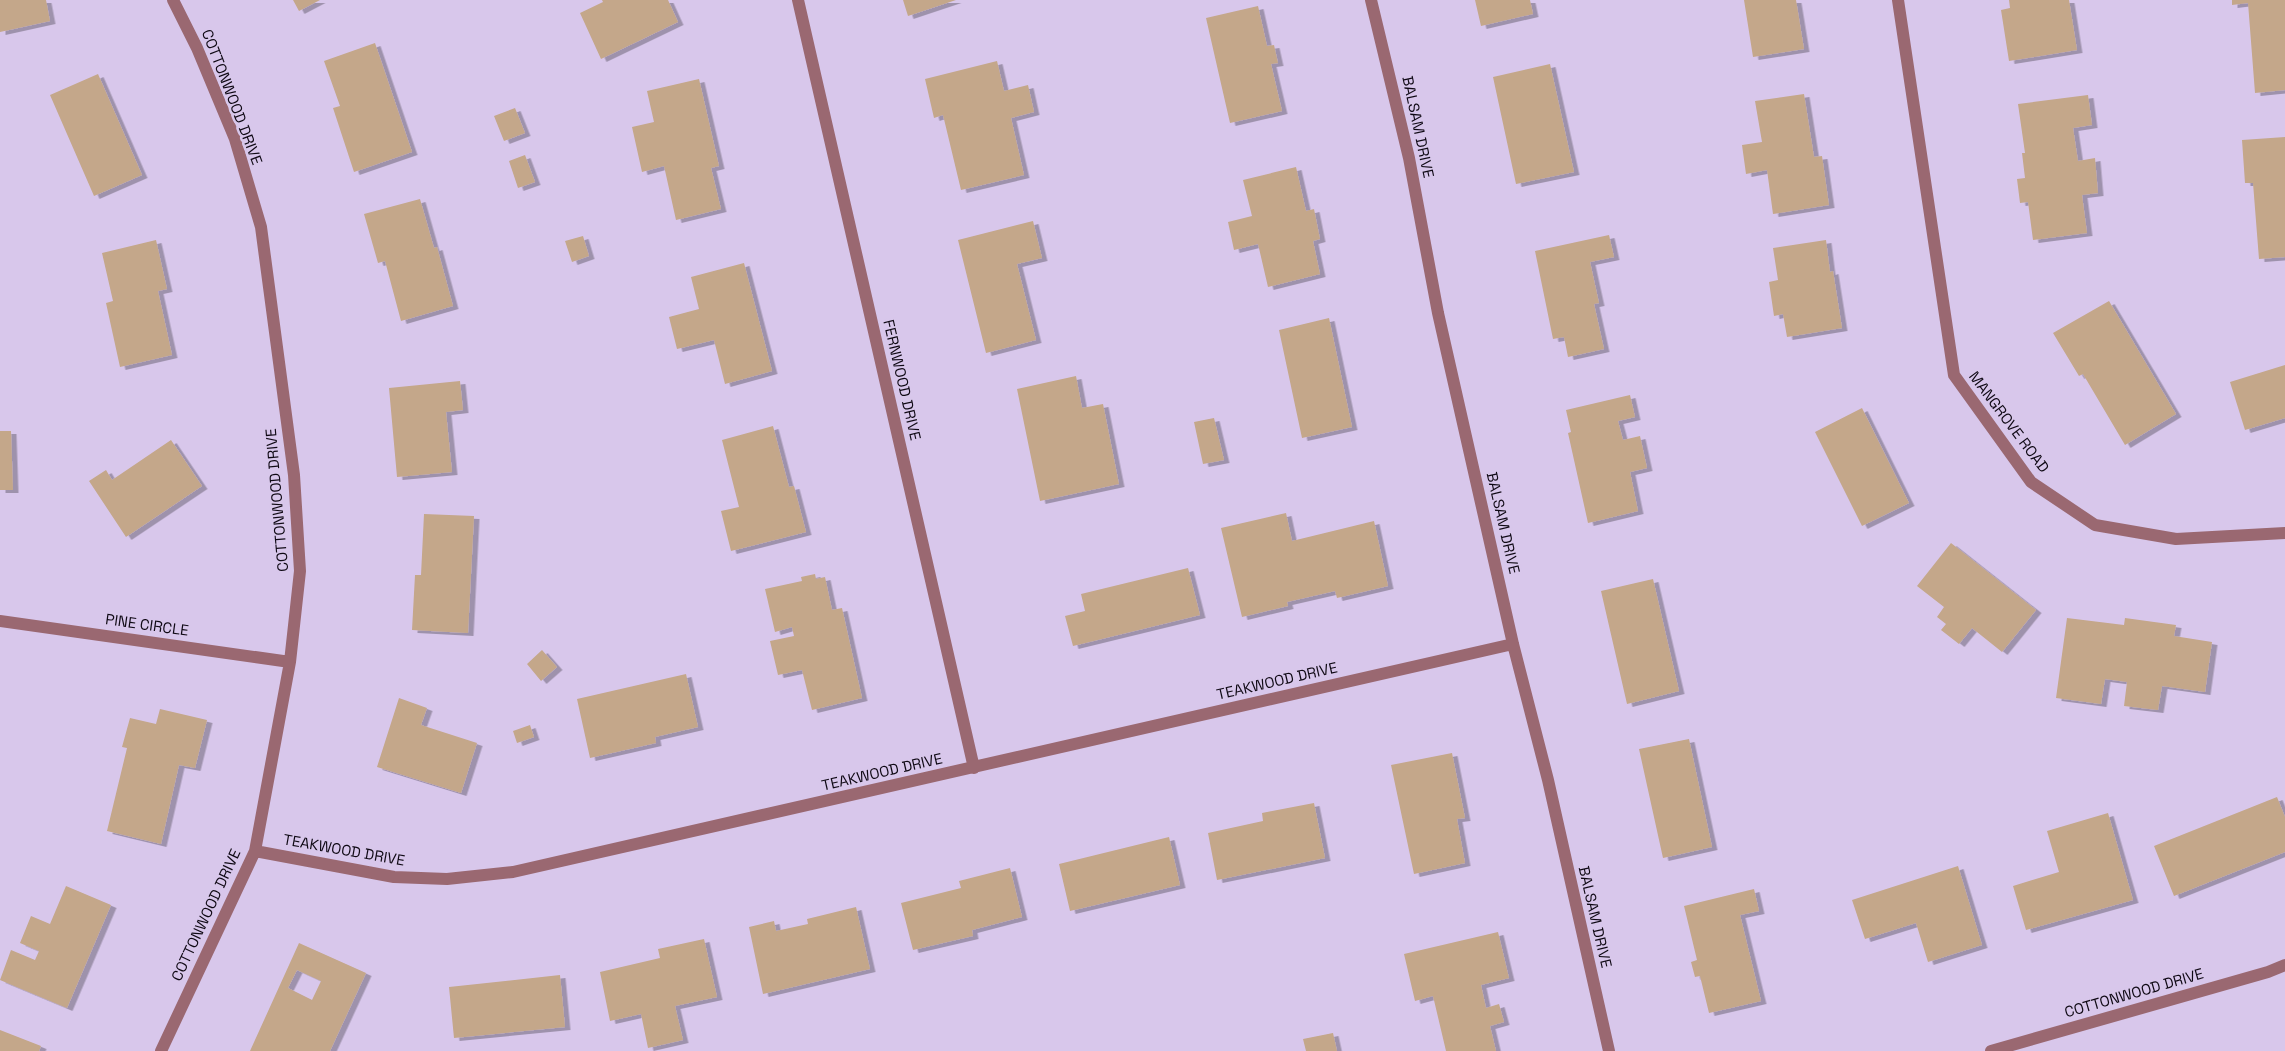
<svg xmlns="http://www.w3.org/2000/svg" width="2285" height="1051" font-family="'Space Grotesk',sans-serif">
	<defs>
		<filter id="shadow"><feDropShadow dx="5.5" dy="3" stdDeviation="0" flood-color="#0004"/></filter>
	</defs>
	<rect width="100%" height="100%" fill="#d8c7eb"/>
	<path fill="#c4a78a" fill-rule="evenodd" filter="url(#shadow)" d="M0,0h46l4,21 -50,11z
		M293,0h27l-21,11z
		M602,0h66l10,22 -77,37 -21,-46 23,-11z
		M903,0h53l-48,16z
		M1475,0h55l3,14 -52,12z
		M1744,0h52l8,49 -51,8z
		M2009,0h60l8,50 -68,11 -8,-51 9,-2z
		M2232,0h53v90l-30,3 -7,-90 -16,2z
		M1258,6l9,40 7,-1 4,18 -7,1 11,47 -52,12 -24,-105z
		M375,43l37,109 -58,20 -21,-64 7,-2 -16,-45z
		M997,61l7,30 24,-6 6,27 -23,6 13,57 -63,15 -18,-75 -9,3 -9,-39z
		M1550,64l24,108 -58,12 -23,-107z
		M98,74l44,101 -48,21 -44,-101z
		M699,79l20,87 -8,2 10,41 -45,11 -12,-54 -22,6 -10,-45 22,-5 -7,-31z
		M1804,94l10,63 8,-1 7,49 -56,9 -6,-44 -21,4 -4,-29 20,-3 -7,-41z
		M2088,95l4,30 -19,3 5,33 17,-3 3,35 -16,2 5,38 -54,7 -5,-38 -8,1 -3,-24 8,-1 -3,-25h3l-7,-49z
		M515,108l10,25 -21,8 -10,-25z
		M2285,137v120l-26,2 -6,-76h-8l-3,-43z
		M525,155l10,27 -17,6 -9,-27z
		M1296,167l10,44 8,-2 6,30 -7,2 7,33 -52,13 -10,-43 -24,6 -6,-28 24,-6 -9,-36z
		M420,199l14,49 3,-1 16,59 -52,15 -16,-60 -7,2 -14,-49z
		M1033,221l9,37 -25,6 19,76 -50,13 -28,-113z
		M1609,235l5,22 -24,5 9,41 -5,1 10,45 -36,8 -4,-20 -11,2 -18,-88z
		M583,236l6,20 -17,6 -7,-21z
		M156,240l11,49 -9,2 14,64 -52,12 -14,-64 7,-2 -11,-48z
		M1826,240l4,32 3,-1 9,57 -55,9 -4,-23 -9,2 -5,-34 9,-2 -5,-32z
		M744,263l28,108 -47,13 -11,-44 -37,9 -8,-32 30,-8 -8,-32z
		M2109,301l67,113 -51,31 -42,-71 -4,2 -26,-43z
		M1329,318l23,109 -50,11 -23,-108z
		M2285,365v53l-40,12 -15,-48z
		M1076,376l6,32 21,-4 16,80 -79,17 -23,-112z
		M460,381l3,29 -17,2 6,60 -55,5 -8,-89z
		M1630,395l5,22 -17,4 5,19 17,-4 7,32 -17,4 8,39 -50,12 -20,-90 3,-1 -5,-22z
		M1862,408l47,95 -47,23 -47,-94z
		M1214,418l10,42 -21,4 -9,-42z
		M773,426l16,61 5,-1 12,46 -75,19 -10,-40 18,-4 -17,-67z
		M0,431h11l2,59h-13z
		M171,440l31,46 -76,51 -37,-56 17,-11 6,10z
		M1286,513l6,28 82,-20 14,65 -51,12 -2,-7 -48,11 1,4 -46,11 -21,-89z
		M424,514l50,2 -6,117 -56,-3 3,-55h6z
		M1951,543l85,67 -34,42 -30,-24 -13,16 -18,-14 5,-6 -9,-7 7,-10 -27,-21z
		M1188,568l12,47 -127,31 -8,-30 20,-5 -4,-17z
		M815,574l1,5 9,-2 7,33 10,-2 20,90 -50,12 -10,-40 -24,5 -8,-34 24,-5 -2,-9 -17,5 -10,-43 37,-8 -1,-4z
		M1653,579l26,112 -52,13 -26,-113z
		M2067,618l57,7 1,-7 51,7 -2,11 38,6 -7,50 -43,-6 -4,24 -34,-4 3,-24 -22,-3 -4,25 -45,-6z
		M542,650l15,17 -16,14 -14,-17z
		M686,674l12,53 -43,10 1,6 -66,15 -13,-59z
		M399,698l28,10 -6,17 56,18 -16,50 -84,-26z
		M160,709l47,11 -12,48 -16,-3 -18,79 -54,-13 20,-83 -5,-1 8,-29 26,6z
		M530,725l4,12 -17,6 -4,-12z
		M1689,739l23,108 -49,11 -24,-109z
		M1452,753l13,65 -8,1 8,44 -51,11 -23,-109z
		M2277,797l8,20v35l-111,44 -20,-50z
		M1314,803l11,55 -108,22 -9,-47 55,-12 -1,-8z
		M2108,813l25,87 -107,30 -13,-44 46,-14 -12,-41z
		M1169,837l11,48 -110,26 -11,-47z
		M1958,866l24,79 -54,17 -12,-39 -51,16 -13,-39z
		M1010,868l12,49 -50,13 1,6 -60,14 -12,-47 60,-15 -2,-7z
		M66,886l45,19 -44,103 -67,-28 11,-30 24,10 4,-9 -19,-8 11,-27 19,8z
		M1754,889l5,22 -19,4 21,86 -52,12 -9,-37 -5,1 -4,-15 6,-2 -13,-54z
		M856,907l14,62 -107,25 -14,-67 25,-6 2,10 32,-7 -1,-5z
		M1498,932l11,46 -28,7 5,23 13,-4 5,18 -14,4 6,25h-50l-13,-55 -18,5 -11,-47z
		M704,939l13,58 -42,9 8,34 -35,8 -7,-34 -31,7 -10,-49 60,-14 -2,-9z
		M299,943l67,30 -36,78h-80zM297,970l24,11 -9,19 -24,-12z
		M560,975l5,52 -111,11 -5,-51z
		M0,1030l41,16 -2,5h-39z
		M1333,1033l4,18h-31l-3,-12z"/>
	<g fill="none" stroke-linecap="round" stroke-linejoin="round">
		<path stroke="#9a6871" stroke-width="12" d="M798,0l176,768
			M1371,0l38,158 29,155 75,331 35,136 61,271
			M1898,0l56,375 77,107 64,43 81,14 109,-6
			M0,621l290,41
			M255,851l139,26 53,2 66,-7 1000,-228
			M161,1051l94,-200 35,-189 10,-91 -6,-96 -33,-248 -26,-88 -38,-91 -24,-48
			M1991,1051l277,-79 17,-7"/>
	</g>
	<g text-anchor="middle" stroke-width="5" stroke-linejoin="round" paint-order="stroke">
		<g font-size="15" fill="#0f0914" stroke="#d8c7eb">
			<text transform="translate(232 97) rotate(69)" y="5">COTTONWOOD DRIVE</text>
			<text transform="translate(1418 127) rotate(78)" y="5">BALSAM DRIVE</text>
			<text transform="translate(902 380) rotate(77)" y="5">FERNWOOD DRIVE</text>
			<text transform="translate(2009 422) rotate(53)" y="5">MANGROVE ROAD</text>
			<text transform="translate(277 500) rotate(-95)" y="5">COTTONWOOD DRIVE</text>
			<text transform="translate(1503 523) rotate(77)" y="5">BALSAM DRIVE</text>
			<text transform="translate(147 625) rotate(8)" y="5">PINE CIRCLE</text>
			<text transform="translate(1277 681) rotate(-13)" y="5">TEAKWOOD DRIVE</text>
			<text transform="translate(882 772) rotate(-13)" y="5">TEAKWOOD DRIVE</text>
			<text transform="translate(344 850) rotate(10)" y="5">TEAKWOOD DRIVE</text>
			<text transform="translate(206 915) rotate(-65)" y="5">COTTONWOOD DRIVE</text>
			<text transform="translate(1595 917) rotate(77)" y="5">BALSAM DRIVE</text>
			<text transform="translate(2134 993) rotate(-16)" y="5">COTTONWOOD DRIVE</text>
		</g>
	</g>
</svg>
